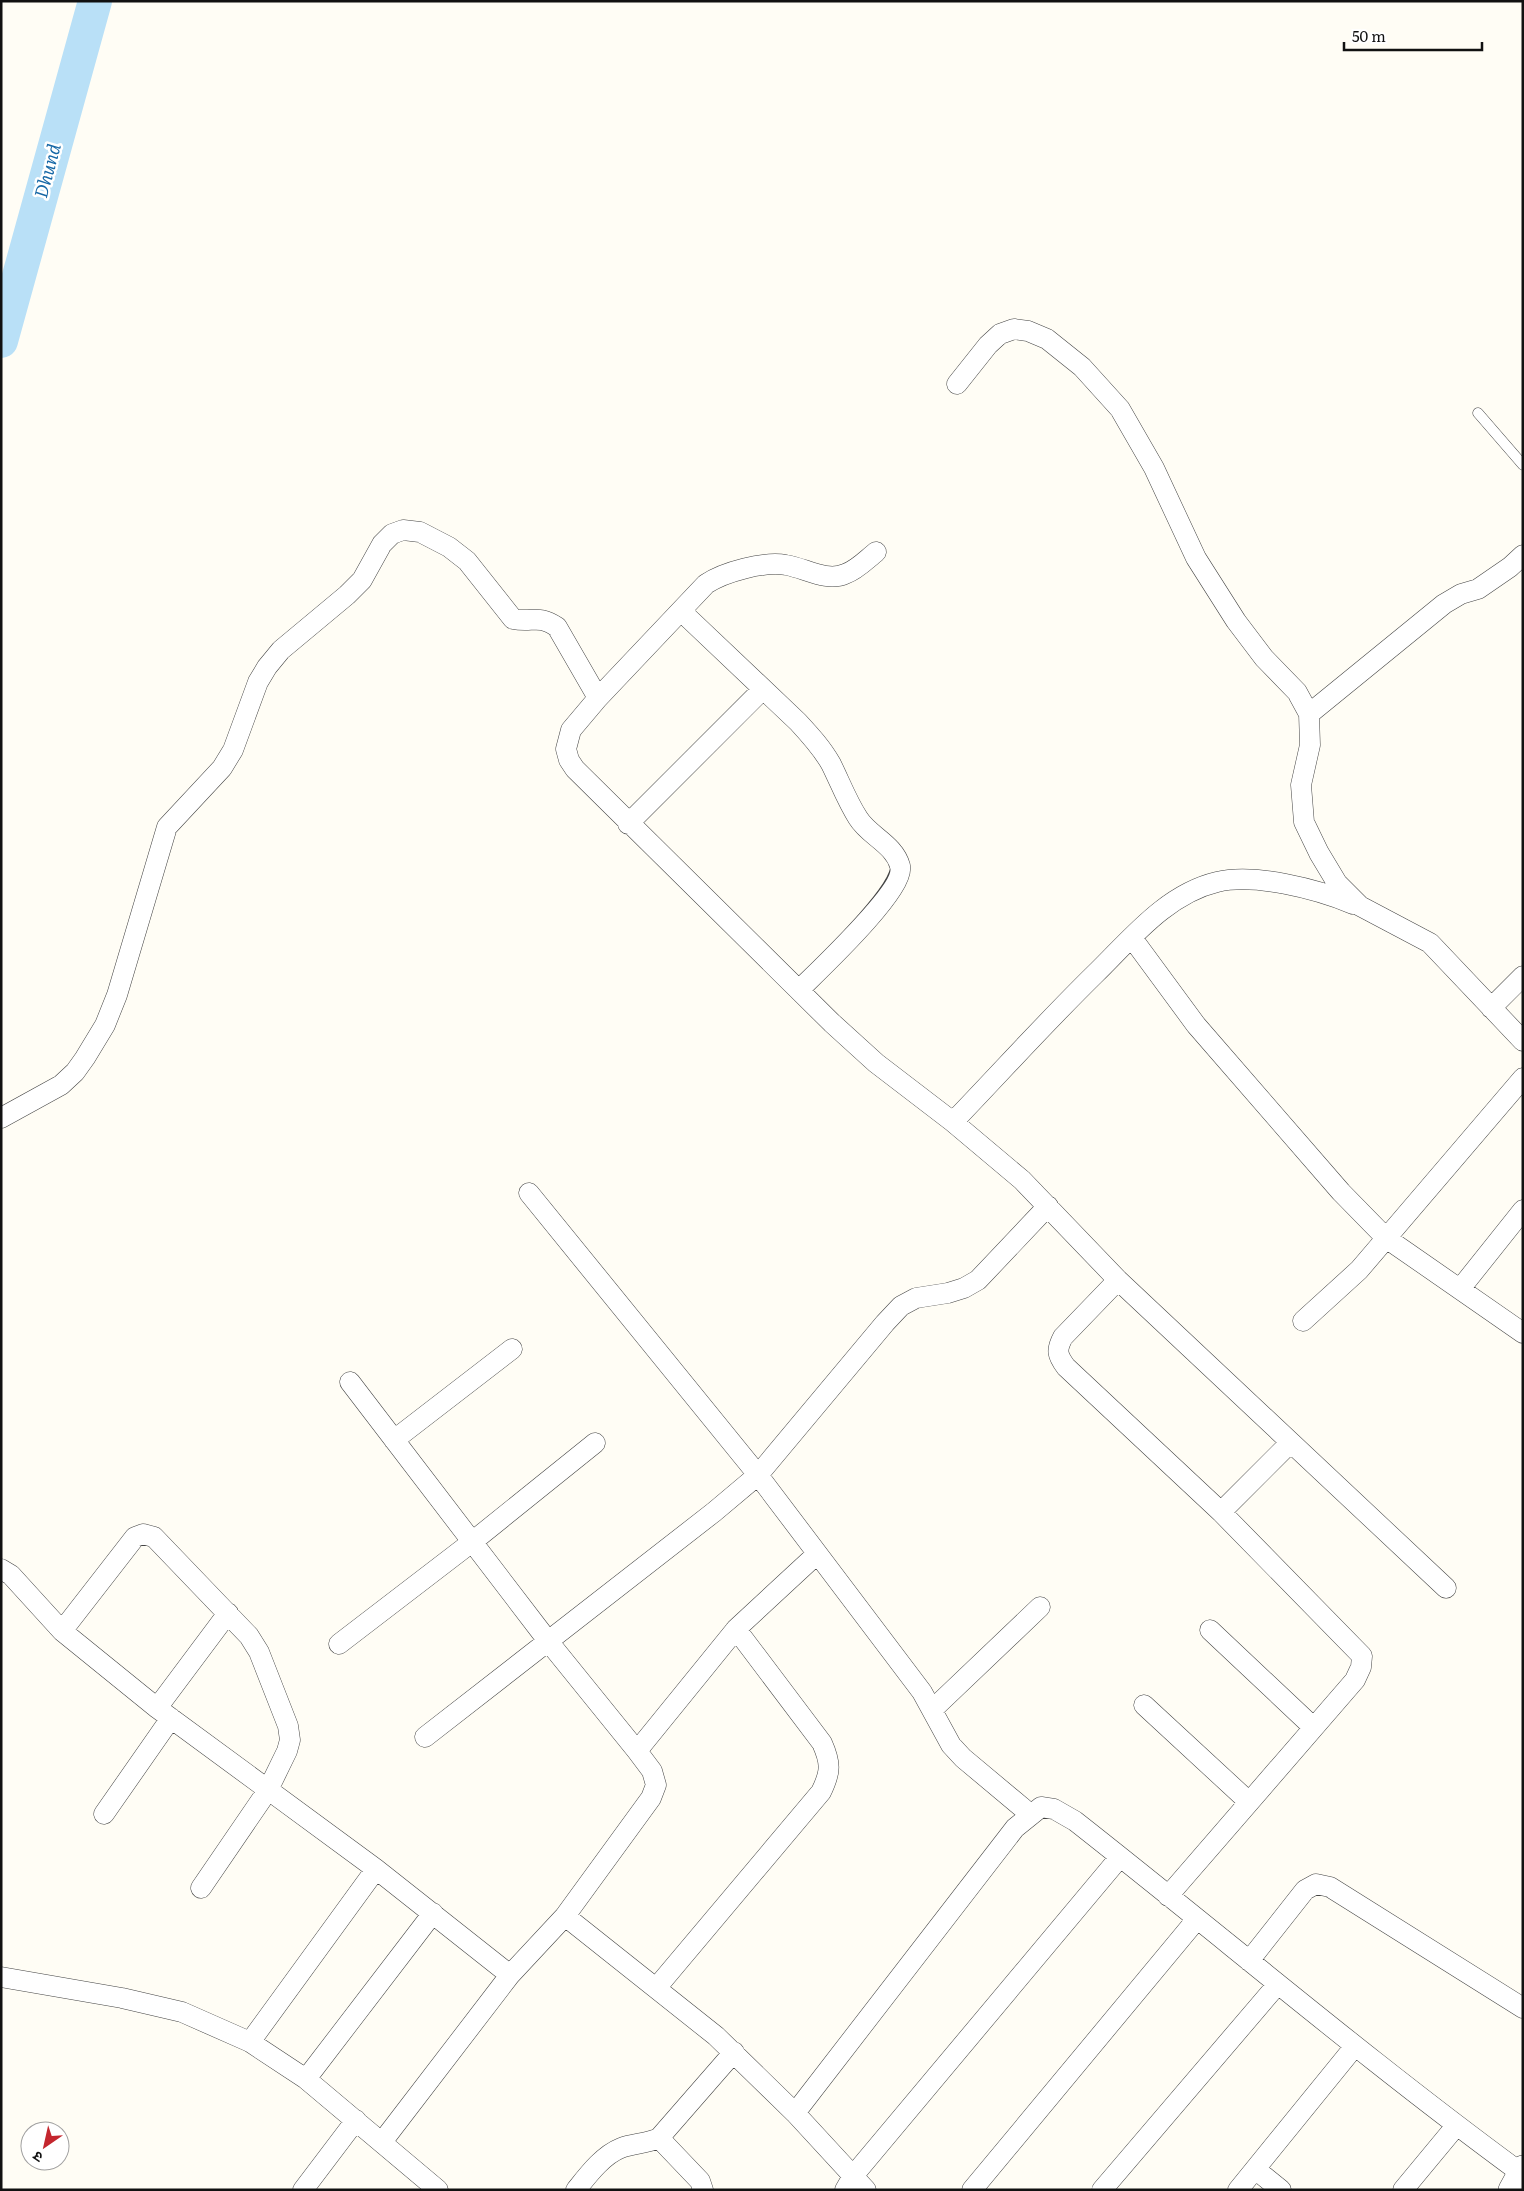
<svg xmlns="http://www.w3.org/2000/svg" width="1524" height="2191" font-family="Literata,'Noto Sans Devanagari',serif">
	<rect width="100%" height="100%" fill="#fffdf5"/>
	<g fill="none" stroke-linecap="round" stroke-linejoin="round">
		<path stroke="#b9e0f7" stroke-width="34" d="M1,341l94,-340"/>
		<g stroke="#444" stroke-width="11">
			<path id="service" d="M1478,413l45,52"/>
		</g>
		<g stroke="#444" stroke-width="21">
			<path id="minor" d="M957,384l31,-39 12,-11 14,-5 14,2 19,8 35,28 38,42 34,59 42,90 40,63 28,37 33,34 12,22 1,31 -9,40 3,37 15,31 18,30 23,23 70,37 93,98
				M876,552c-9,7 -19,18 -31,22 -19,8 -40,-6 -59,-9 -22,-4 -62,7 -80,19l-108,114 -27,32 -5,19 3,11 6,9 257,254 44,40 77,59 69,58 96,100 328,308
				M681,611l117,111c12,13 24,26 33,42 9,18 16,37 27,54 11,18 36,26 42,48 6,23 -82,105 -101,124
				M1309,714l135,-110 17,-10 17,-5 32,-22 13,-12
				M628,824l135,-135
				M1132,938l64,87 145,167 45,46 137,95
				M1491,1008l32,-32
				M1,1118l60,-33 14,-13 10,-14 20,-33 12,-30 50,-168 55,-59 11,-18 25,-68 9,-15 14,-17 66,-55 15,-15 20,-36 10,-10 11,-4 17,2 29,15 18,14 46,58c20,4 25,-5 44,8l41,71
				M953,1122c47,-49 93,-100 142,-148 35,-34 71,-80 122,-92 38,-9 100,7 136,22
				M529,1193l229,282 164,217 29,53 12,13 67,56
				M1118,1280l-55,57c-7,13 -6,18 3,30l155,145 141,144 -1,11 -6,13 -187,216
				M1460,1289l63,-79
				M1303,1321l56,-51 164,-192
				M350,1382l198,259 89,110 15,20 4,14 -5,13 -86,118 -55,59 -128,167
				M394,1440l118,-91
				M1221,1512l69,-69
				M1,1569l10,6 51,56 95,77 219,161 134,106
				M1210,1630l103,97
				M62,1631l73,-94 8,-3 11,3 95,99 10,16 29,74 2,14 -3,11 -19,39 -67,98
				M339,1644l133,-102 123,-99
				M1144,1705l105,97
				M157,1708l71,-95
				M932,1710l108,-103
				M425,1737l289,-225 44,-37 127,-152 16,-17 15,-8 32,-5 16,-5 14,-8 70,-74
				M637,1751l99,-122 81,-75
				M104,1814l67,-96
				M565,1916l151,120 79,77 71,77
				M1249,1961l56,-71 11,-6 14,3 193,121
				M1,1977l121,21 60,14 68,30 56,37 132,111
				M657,1987l164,-195c10,-20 10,-29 1,-49l-86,-114
				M250,2042l126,-173
				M306,2079l127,-166
				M795,2113l220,-285 26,-21 13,2 21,12c149,117 293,240 446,352
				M659,2138l41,43 3,9
				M1255,2169l26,21
				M303,2190l53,-70
				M576,2190c12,-15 27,-35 45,-42 13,-5 25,-4 38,-10l75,-86
				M845,2190l8,-14 267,-319
				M972,2190l225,-271
				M1102,2190l175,-205
				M1238,2190l117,-144
				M1403,2190l53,-64"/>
		</g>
		<g stroke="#444" stroke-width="26">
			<path id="tertiary" d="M1511,2190l12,-22"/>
		</g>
		<use href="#service" stroke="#fff" stroke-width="10"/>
		<use href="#minor" stroke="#fff" stroke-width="20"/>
		<use href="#tertiary" stroke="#fff" stroke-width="25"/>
	</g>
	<g text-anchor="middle" stroke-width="5" stroke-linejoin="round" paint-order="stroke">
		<g font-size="18" font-style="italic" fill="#1768a6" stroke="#fff">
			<text transform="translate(48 171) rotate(-75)" y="6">Dhund</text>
		</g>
	</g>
	<rect width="1524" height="2191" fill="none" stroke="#111111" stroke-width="5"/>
	<g transform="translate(45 2146) rotate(214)"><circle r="24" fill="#ffffff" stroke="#a0a0a0"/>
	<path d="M0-4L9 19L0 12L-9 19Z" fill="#c4262e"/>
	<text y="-8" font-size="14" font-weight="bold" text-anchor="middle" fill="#111111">उ</text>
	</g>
	<path d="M1344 42v8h138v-8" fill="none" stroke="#111111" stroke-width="2.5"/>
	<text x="1352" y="42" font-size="15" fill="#111111" stroke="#ffffff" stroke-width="4" paint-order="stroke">50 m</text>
</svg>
